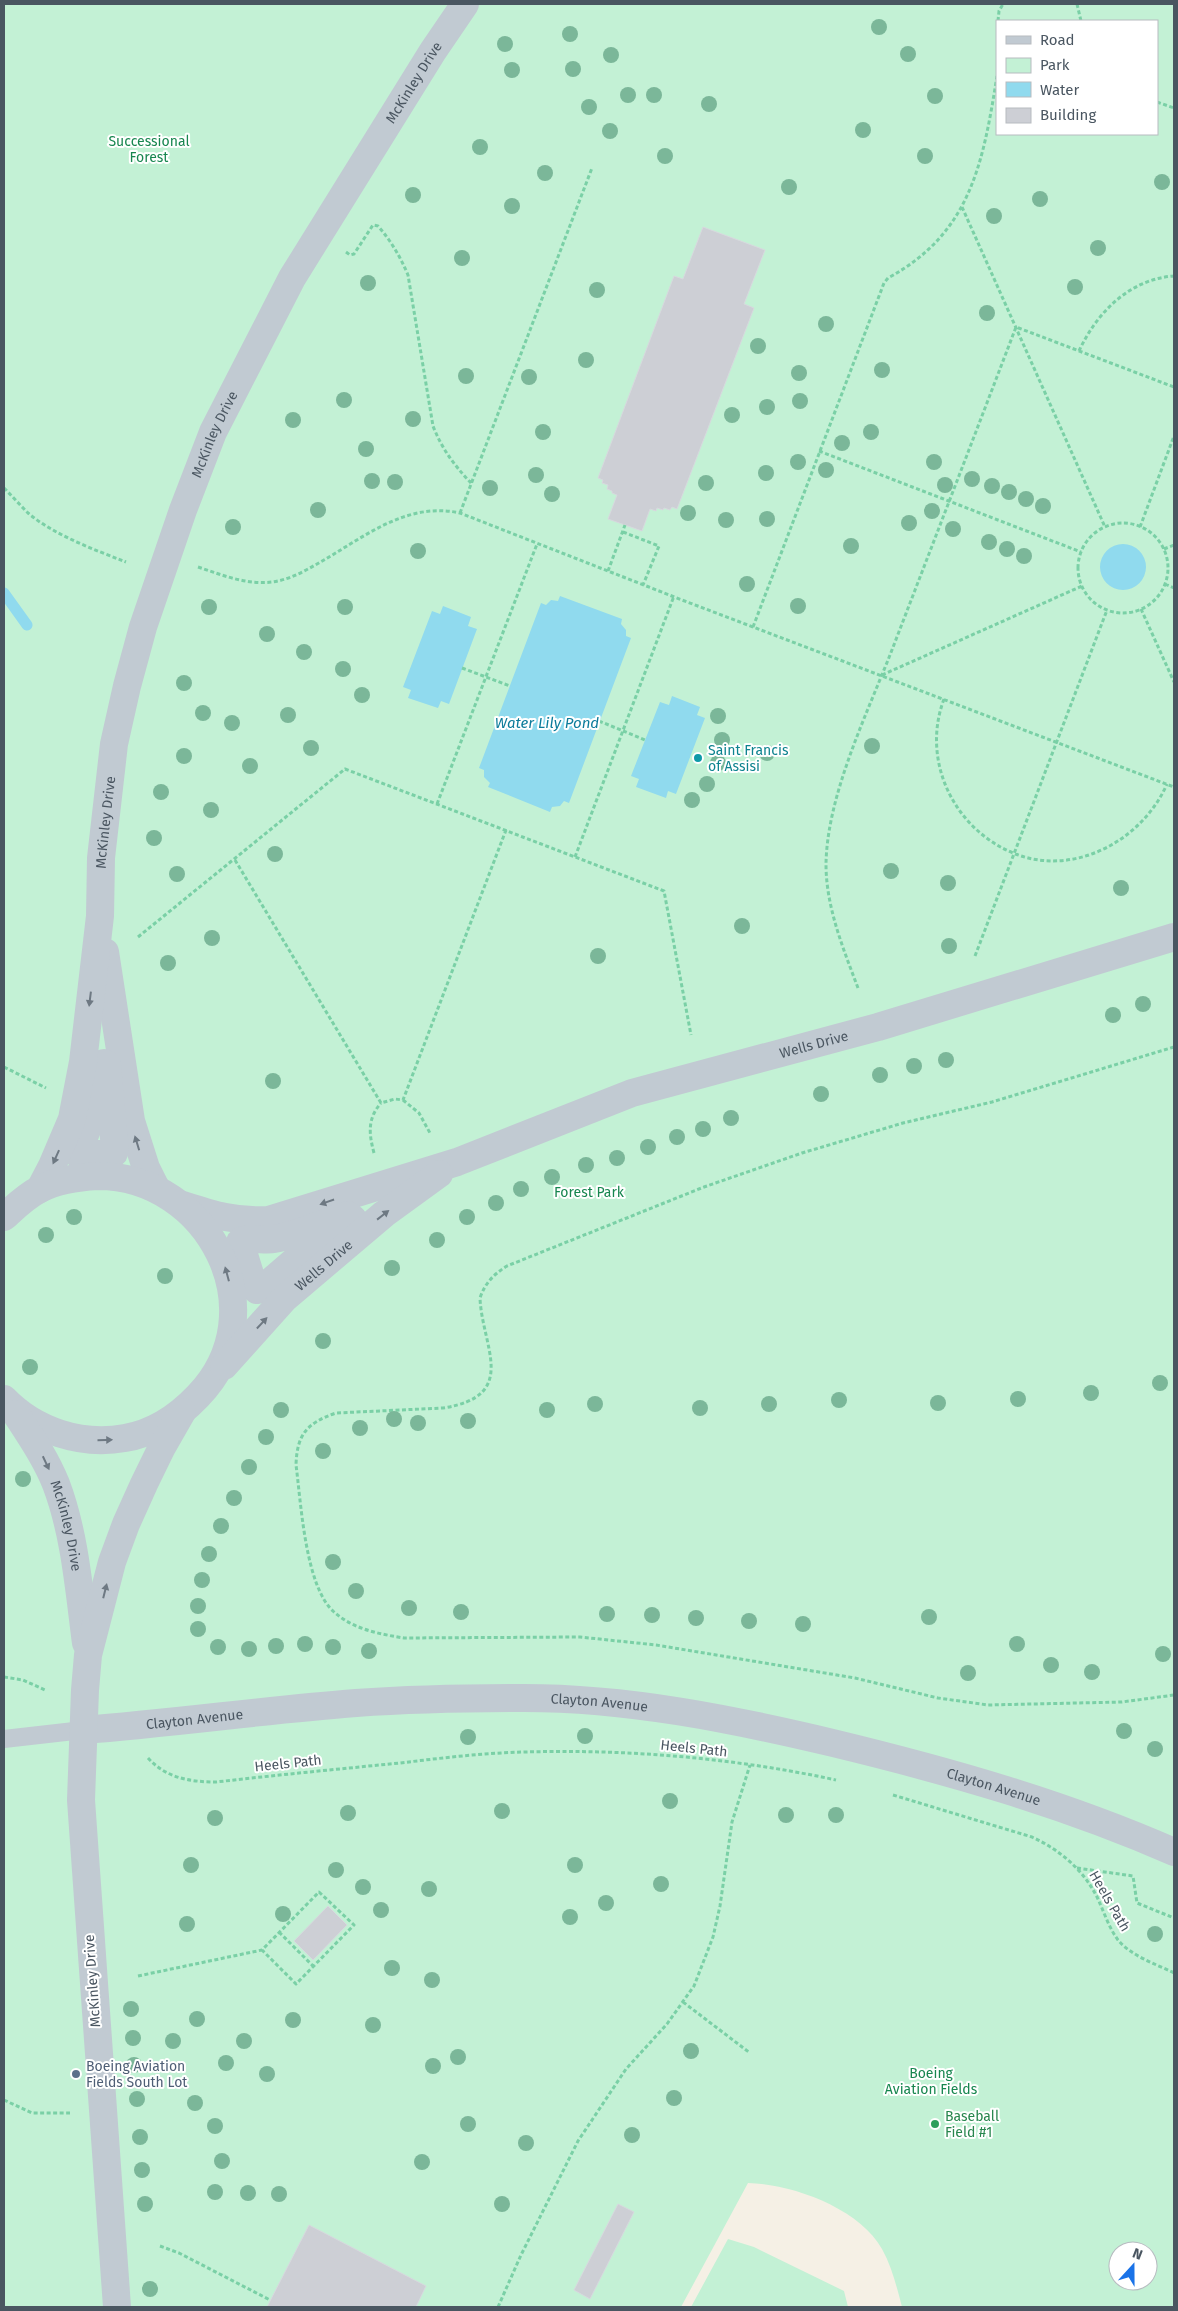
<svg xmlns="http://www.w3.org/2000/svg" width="1178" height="2311" font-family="'Fira Sans',sans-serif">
	<rect width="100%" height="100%" fill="#f5f3f3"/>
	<path fill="#c3f1d5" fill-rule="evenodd" d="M4,4h1170v2303h-1170zM997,21h160v113h-160zM1118,2251h30v30h-30z"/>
	<path fill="#f5f0e5" d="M748,2183c44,1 111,25 134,66 10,18 15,39 20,58h-54l-4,-16 -90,-44 -26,-8 -37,68h-10z"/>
	<path fill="#90daee" d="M1100 567a23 23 0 1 1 46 0a23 23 0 1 1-46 0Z
		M560,596l62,23 -1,5 5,6v6l5,2 -62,165 -5,-2 -4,5 -8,1 -2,5 -62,-25 2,-4 -6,-6v-7l-5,-2 62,-165 5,2 5,-5 7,1z
		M443,606l28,11 -3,9 9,3 -28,75 -8,-3 -3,7 -30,-10 3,-8 -8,-3 29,-76 8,3z
		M672,696l28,11 -3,8 8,3 -29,76 -8,-3 -2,7 -30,-11 3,-8 -8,-3 29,-74 9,3z"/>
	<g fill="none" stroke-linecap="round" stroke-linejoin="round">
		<path stroke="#90daee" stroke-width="11" d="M4,593l23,32"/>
	</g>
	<path fill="#cdcfd5" stroke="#d7d9de" d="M703,227l62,23 -21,54 10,4 -77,201 -5,-2 -2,3 -6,-2 -1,2 -6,-2 -1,3 -6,-2 -8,22 -34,-12 9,-24 -5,-2v-2l-5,-2 1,-4 -6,-2 1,-3 -5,-2 76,-202 9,3z
		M328,1906l19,19 -34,35 -19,-19z
		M618,2204l16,8 -44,87 -16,-9z
		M309,2225l117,61 -10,21h-149z"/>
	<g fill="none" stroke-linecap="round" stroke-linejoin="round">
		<path stroke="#7ad0a6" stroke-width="3" stroke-dasharray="4 2.5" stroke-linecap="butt" d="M1077,4l4,17
			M998,21l1,-10 4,-7
			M1157,102l17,6
			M962,207l143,320
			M346,252l4,3 4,-1 19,-29 5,1c13,15 22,30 30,49l25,151c9,23 21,39 38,57
			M1079,351c18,-39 51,-72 95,-75
			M819,451l262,101
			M4,488c8,8 16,17 24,25 26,22 67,37 98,49
			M460,513l132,-345
			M1078 568a45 45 0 1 1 90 0a45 45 0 1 1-90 0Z
			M1140,527l34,-91
			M623,532l36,14 -16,39
			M1164,549l10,-4
			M198,567c24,8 48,18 74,15 16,-2 31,-10 45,-18 45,-25 88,-63 143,-51l222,87 492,187
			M608,571l17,-46
			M1165,584l9,4
			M1141,609l33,73
			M753,627l131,-344 4,-5c83,-45 95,-115 109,-202
			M462,668l48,18
			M882,675l200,-89
			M944,699c-23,61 9,129 69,154 60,25 129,-12 154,-69
			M599,721l46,19
			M437,804l100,-260
			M575,857l99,-261
			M235,860l146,243 14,-4 8,1 103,-270
			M138,937l207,-168 319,122 27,144
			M975,956l132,-346
			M858,988c-15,-40 -32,-81 -32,-124 1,-67 39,-146 64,-209 42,-109 84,-218 126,-328l158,60
			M1174,1047l-182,55 -89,21 -101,30 -98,34 -197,79c-13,8 -22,17 -27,32 2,49 40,98 -37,110l-107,5c-29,10 -39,21 -40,52 5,37 9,120 37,146 19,18 46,23 71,27l176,-1 76,8 199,33 83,20 50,7 134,-3 52,-7
			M4,1067l42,21
			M403,1100l16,13 11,20
			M374,1153c-5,-19 -7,-34 7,-50
			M4,1677l19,3 22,10
			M148,1758c18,20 42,24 68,24 61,-7 123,-13 184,-19 41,-5 83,-10 124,-11 105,-3 210,6 312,28
			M893,1795l139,42c28,13 52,33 66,62 6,13 11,29 20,41 13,16 38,24 56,33
			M1077,1868l56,8 4,27 37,15
			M279,1932l34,34
			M138,1976l124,-26 57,-58 35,33 -58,59 -34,-34
			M683,2002l67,51
			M4,2100l28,13h38
			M160,2246l19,7 91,47
			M498,2307l23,-52 57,-114 48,-72 41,-45 27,-38 19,-49 7,-31 12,-84 18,-57"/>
		<path stroke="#c1cad2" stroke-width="18" d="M4,1739l79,-9"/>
		<g stroke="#c1cad2" stroke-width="28">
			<path d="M105,952l26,169 15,47 10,20"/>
			<path d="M104,1063l3,2 8,84 -1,4 -35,2 -1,-2c13,-29 17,-58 22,-89z"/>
			<path id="s1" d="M40,1189l12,-23 20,-47 11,-57 17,-146 1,-58 13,-114 13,-58 16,-59 40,-117 30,-78 79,-154 141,-227 32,-47"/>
			<path id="s2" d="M183,1205c31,10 53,17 86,15l188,-58 175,-69 246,-66 296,-90"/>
			<path d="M348,1215l5,4 -47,32 -44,38 -5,1 -3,-3 -14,-45c8,-6 24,-1 34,-3 26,-4 49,-17 74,-24z"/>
			<path d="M4,1217c11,-10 22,-21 36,-28 17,-9 39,-12 58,-13 111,0 181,136 100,220 -20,21 -43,37 -73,42 -44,8 -90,-7 -121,-39"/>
			<path id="s3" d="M224,1366l61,-68 99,-84 55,-40"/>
			<path id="s4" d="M16,1414c15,23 30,45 40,70 19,50 23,106 30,159"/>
			<path id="s5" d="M83,1730c91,-7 182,-20 273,-27 56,-4 112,-5 168,-5 104,0 208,21 309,45 116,28 232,61 341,109"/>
			<path d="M117,2307l-36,-507 4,-110 3,-35 24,-93 14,-38 18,-40 18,-37 20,-35"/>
		</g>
	</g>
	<g fill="#7bb799">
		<circle cx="879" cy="27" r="8"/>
		<circle cx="570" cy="34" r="8"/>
		<circle cx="505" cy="44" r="8"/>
		<circle cx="908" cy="54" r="8"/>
		<circle cx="611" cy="55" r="8"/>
		<circle cx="573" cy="69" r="8"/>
		<circle cx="512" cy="70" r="8"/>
		<circle cx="628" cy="95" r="8"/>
		<circle cx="654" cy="95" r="8"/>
		<circle cx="935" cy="96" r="8"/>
		<circle cx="709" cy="104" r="8"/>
		<circle cx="589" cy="107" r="8"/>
		<circle cx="863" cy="130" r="8"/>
		<circle cx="610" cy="131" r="8"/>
		<circle cx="480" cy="147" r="8"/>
		<circle cx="665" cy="156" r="8"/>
		<circle cx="925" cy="156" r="8"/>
		<circle cx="545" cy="173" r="8"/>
		<circle cx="1162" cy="182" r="8"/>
		<circle cx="789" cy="187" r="8"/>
		<circle cx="413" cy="195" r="8"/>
		<circle cx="1040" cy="199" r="8"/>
		<circle cx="512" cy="206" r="8"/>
		<circle cx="994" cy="216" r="8"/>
		<circle cx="1098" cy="248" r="8"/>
		<circle cx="462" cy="258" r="8"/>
		<circle cx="368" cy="283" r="8"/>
		<circle cx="1075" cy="287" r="8"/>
		<circle cx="597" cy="290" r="8"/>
		<circle cx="987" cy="313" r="8"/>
		<circle cx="826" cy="324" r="8"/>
		<circle cx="758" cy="346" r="8"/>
		<circle cx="586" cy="360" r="8"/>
		<circle cx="882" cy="370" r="8"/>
		<circle cx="799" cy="373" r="8"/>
		<circle cx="466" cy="376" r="8"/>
		<circle cx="529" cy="377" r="8"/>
		<circle cx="344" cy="400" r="8"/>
		<circle cx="800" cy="401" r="8"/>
		<circle cx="767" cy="407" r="8"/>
		<circle cx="732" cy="415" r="8"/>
		<circle cx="413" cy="419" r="8"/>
		<circle cx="293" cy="420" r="8"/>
		<circle cx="543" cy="432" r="8"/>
		<circle cx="871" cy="432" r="8"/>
		<circle cx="842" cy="443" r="8"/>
		<circle cx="366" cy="449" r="8"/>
		<circle cx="798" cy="462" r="8"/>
		<circle cx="934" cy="462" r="8"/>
		<circle cx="826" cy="470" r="8"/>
		<circle cx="766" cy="473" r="8"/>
		<circle cx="536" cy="475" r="8"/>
		<circle cx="972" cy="479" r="8"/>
		<circle cx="372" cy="481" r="8"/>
		<circle cx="395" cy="482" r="8"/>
		<circle cx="706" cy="483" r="8"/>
		<circle cx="945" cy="485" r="8"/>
		<circle cx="992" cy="486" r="8"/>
		<circle cx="490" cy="488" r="8"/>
		<circle cx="1009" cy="492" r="8"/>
		<circle cx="552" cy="494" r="8"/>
		<circle cx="1026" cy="499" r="8"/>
		<circle cx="1043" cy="506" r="8"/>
		<circle cx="318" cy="510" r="8"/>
		<circle cx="932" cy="511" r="8"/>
		<circle cx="688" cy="513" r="8"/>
		<circle cx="767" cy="519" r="8"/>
		<circle cx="726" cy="520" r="8"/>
		<circle cx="909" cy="523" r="8"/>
		<circle cx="233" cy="527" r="8"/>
		<circle cx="953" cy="529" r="8"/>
		<circle cx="989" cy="542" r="8"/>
		<circle cx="851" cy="546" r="8"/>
		<circle cx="1007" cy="549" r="8"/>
		<circle cx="418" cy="551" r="8"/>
		<circle cx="1024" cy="556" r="8"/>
		<circle cx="747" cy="584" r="8"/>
		<circle cx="798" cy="606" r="8"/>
		<circle cx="209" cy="607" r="8"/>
		<circle cx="345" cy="607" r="8"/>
		<circle cx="267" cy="634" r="8"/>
		<circle cx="304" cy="652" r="8"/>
		<circle cx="343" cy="669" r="8"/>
		<circle cx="184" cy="683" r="8"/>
		<circle cx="362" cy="695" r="8"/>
		<circle cx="203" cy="713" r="8"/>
		<circle cx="288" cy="715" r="8"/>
		<circle cx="718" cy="716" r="8"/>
		<circle cx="232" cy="723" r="8"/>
		<circle cx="722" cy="740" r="8"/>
		<circle cx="872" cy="746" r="8"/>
		<circle cx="311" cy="748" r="8"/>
		<circle cx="767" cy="753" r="8"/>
		<circle cx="184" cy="756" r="8"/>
		<circle cx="718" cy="763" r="8"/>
		<circle cx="250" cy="766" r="8"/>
		<circle cx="707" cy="784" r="8"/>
		<circle cx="161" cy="792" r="8"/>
		<circle cx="692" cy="800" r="8"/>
		<circle cx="211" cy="810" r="8"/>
		<circle cx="154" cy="838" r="8"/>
		<circle cx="275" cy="854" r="8"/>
		<circle cx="891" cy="871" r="8"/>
		<circle cx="177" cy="874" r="8"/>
		<circle cx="948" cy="883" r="8"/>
		<circle cx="1121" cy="888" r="8"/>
		<circle cx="742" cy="926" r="8"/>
		<circle cx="212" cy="938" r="8"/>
		<circle cx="949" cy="946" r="8"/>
		<circle cx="598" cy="956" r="8"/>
		<circle cx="168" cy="963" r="8"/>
		<circle cx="1143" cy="1004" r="8"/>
		<circle cx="1113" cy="1015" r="8"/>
		<circle cx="946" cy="1060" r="8"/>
		<circle cx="914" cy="1066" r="8"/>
		<circle cx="880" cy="1075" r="8"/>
		<circle cx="273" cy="1081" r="8"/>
		<circle cx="821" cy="1094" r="8"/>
		<circle cx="731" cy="1118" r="8"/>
		<circle cx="703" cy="1129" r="8"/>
		<circle cx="677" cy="1137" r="8"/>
		<circle cx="648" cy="1147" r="8"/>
		<circle cx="617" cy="1158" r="8"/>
		<circle cx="586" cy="1165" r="8"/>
		<circle cx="552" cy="1177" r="8"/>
		<circle cx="521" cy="1189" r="8"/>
		<circle cx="496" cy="1203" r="8"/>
		<circle cx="74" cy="1217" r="8"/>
		<circle cx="467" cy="1217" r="8"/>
		<circle cx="46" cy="1235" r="8"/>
		<circle cx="437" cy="1240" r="8"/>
		<circle cx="392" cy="1268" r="8"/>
		<circle cx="165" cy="1276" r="8"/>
		<circle cx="323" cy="1341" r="8"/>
		<circle cx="30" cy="1367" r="8"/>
		<circle cx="1160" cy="1383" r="8"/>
		<circle cx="1091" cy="1393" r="8"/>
		<circle cx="1018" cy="1399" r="8"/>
		<circle cx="839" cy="1400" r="8"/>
		<circle cx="938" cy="1403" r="8"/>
		<circle cx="595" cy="1404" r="8"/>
		<circle cx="769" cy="1404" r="8"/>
		<circle cx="700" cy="1408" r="8"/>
		<circle cx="281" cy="1410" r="8"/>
		<circle cx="547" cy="1410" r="8"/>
		<circle cx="394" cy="1419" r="8"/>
		<circle cx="468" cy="1421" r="8"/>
		<circle cx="418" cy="1423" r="8"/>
		<circle cx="360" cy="1428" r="8"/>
		<circle cx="266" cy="1437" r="8"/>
		<circle cx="323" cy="1451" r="8"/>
		<circle cx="249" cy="1467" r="8"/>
		<circle cx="23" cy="1479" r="8"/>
		<circle cx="234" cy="1498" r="8"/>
		<circle cx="221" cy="1526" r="8"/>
		<circle cx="209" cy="1554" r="8"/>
		<circle cx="333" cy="1562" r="8"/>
		<circle cx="202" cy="1580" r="8"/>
		<circle cx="356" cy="1591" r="8"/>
		<circle cx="198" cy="1606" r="8"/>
		<circle cx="409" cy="1608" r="8"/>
		<circle cx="461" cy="1612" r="8"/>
		<circle cx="607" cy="1614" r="8"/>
		<circle cx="652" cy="1615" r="8"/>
		<circle cx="929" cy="1617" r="8"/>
		<circle cx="696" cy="1618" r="8"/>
		<circle cx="749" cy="1621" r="8"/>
		<circle cx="803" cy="1624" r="8"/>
		<circle cx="198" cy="1629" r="8"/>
		<circle cx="305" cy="1644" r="8"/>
		<circle cx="1017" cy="1644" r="8"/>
		<circle cx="276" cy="1646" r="8"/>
		<circle cx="218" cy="1647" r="8"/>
		<circle cx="333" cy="1647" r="8"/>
		<circle cx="249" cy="1649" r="8"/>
		<circle cx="369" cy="1651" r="8"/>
		<circle cx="1163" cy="1654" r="8"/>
		<circle cx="1051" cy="1665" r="8"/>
		<circle cx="1092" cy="1672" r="8"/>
		<circle cx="968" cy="1673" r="8"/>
		<circle cx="1124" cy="1731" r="8"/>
		<circle cx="585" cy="1736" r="8"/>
		<circle cx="468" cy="1737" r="8"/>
		<circle cx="1155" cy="1749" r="8"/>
		<circle cx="670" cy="1801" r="8"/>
		<circle cx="502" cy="1811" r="8"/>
		<circle cx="348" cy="1813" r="8"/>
		<circle cx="786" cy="1815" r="8"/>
		<circle cx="836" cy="1815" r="8"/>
		<circle cx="215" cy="1818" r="8"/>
		<circle cx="191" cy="1865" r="8"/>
		<circle cx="575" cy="1865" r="8"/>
		<circle cx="336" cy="1870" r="8"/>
		<circle cx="661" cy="1884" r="8"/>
		<circle cx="363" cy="1887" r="8"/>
		<circle cx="429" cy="1889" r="8"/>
		<circle cx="606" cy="1903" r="8"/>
		<circle cx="381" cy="1910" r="8"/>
		<circle cx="283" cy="1914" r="8"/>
		<circle cx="570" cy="1917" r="8"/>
		<circle cx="187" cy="1924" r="8"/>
		<circle cx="1155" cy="1934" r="8"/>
		<circle cx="392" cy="1968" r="8"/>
		<circle cx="432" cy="1980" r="8"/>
		<circle cx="131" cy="2009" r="8"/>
		<circle cx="197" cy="2019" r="8"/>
		<circle cx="293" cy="2020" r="8"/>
		<circle cx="373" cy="2025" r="8"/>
		<circle cx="133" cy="2038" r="8"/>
		<circle cx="173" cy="2041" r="8"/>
		<circle cx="244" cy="2041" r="8"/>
		<circle cx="691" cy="2051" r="8"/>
		<circle cx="458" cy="2057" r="8"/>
		<circle cx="226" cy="2063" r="8"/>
		<circle cx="134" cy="2065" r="8"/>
		<circle cx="433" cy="2066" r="8"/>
		<circle cx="267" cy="2074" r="8"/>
		<circle cx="674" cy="2098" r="8"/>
		<circle cx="137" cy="2099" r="8"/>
		<circle cx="195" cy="2103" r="8"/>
		<circle cx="468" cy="2124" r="8"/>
		<circle cx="215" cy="2126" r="8"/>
		<circle cx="632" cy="2135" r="8"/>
		<circle cx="140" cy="2137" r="8"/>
		<circle cx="526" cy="2143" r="8"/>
		<circle cx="222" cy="2161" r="8"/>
		<circle cx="422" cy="2162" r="8"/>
		<circle cx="142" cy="2170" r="8"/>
		<circle cx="215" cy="2192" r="8"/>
		<circle cx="248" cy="2193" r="8"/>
		<circle cx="279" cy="2194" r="8"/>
		<circle cx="145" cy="2204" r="8"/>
		<circle cx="502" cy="2204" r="8"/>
		<circle cx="150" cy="2289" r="8"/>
	</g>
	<defs><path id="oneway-solid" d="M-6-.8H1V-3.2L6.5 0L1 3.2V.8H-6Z" transform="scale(1.25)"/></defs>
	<g fill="#6e7983">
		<use href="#oneway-solid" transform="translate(90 999) rotate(97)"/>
		<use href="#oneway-solid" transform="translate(137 1143) rotate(-107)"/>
		<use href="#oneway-solid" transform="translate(56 1157) rotate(114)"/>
		<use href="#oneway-solid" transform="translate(327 1202) rotate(161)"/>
		<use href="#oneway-solid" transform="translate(383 1215) rotate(-38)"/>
		<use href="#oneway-solid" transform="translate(227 1274) rotate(-105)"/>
		<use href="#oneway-solid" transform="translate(262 1323) rotate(-47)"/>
		<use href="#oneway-solid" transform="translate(105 1440) rotate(-1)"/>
		<use href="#oneway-solid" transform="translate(46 1463) rotate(65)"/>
		<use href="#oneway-solid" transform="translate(105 1591) rotate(-76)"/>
	</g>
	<circle fill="#0f9aa8" stroke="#fff" stroke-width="2" cx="698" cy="758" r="5"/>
	<circle fill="#5c6f8a" stroke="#fff" stroke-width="2" cx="76" cy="2074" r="5"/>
	<circle fill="#2e9e5b" stroke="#fff" stroke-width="2" cx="935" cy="2124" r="5"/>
	<g text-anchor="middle" stroke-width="4" stroke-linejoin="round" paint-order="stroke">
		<g font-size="14" fill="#4a5661" stroke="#fff">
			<text dy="5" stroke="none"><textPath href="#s1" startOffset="1186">McKinley Drive</textPath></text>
			<text dy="5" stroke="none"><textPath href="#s1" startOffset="781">McKinley Drive</textPath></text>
			<text dy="5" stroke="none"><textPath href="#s1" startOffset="376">McKinley Drive</textPath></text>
			<text dy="5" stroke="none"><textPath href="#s2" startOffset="661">Wells Drive</textPath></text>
			<text dy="5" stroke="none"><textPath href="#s3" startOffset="142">Wells Drive</textPath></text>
			<text dy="5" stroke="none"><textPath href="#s4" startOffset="124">McKinley Drive</textPath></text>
			<text dy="5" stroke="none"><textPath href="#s5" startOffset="518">Clayton Avenue</textPath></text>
			<text dy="5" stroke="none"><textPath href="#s5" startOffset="112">Clayton Avenue</textPath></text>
			<text transform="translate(694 1748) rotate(6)" y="5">Heels Path</text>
			<text transform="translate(288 1763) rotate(-6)" y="5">Heels Path</text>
			<text dy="5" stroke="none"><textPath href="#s5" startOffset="922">Clayton Avenue</textPath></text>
			<text transform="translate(1110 1901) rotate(60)" y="5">Heels Path</text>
			<text transform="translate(92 1981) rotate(-94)" y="5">McKinley Drive</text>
		</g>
		<g font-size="14" fill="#17864f" stroke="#fff">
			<text x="149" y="146">Successional<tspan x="149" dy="16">Forest</tspan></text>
			<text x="589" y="1197">Forest Park</text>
			<text x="931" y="2078">Boeing<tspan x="931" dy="16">Aviation Fields</tspan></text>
		</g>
		<g font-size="14" fill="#0d838f" stroke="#fff" text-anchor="start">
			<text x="708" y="755">Saint Francis<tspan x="708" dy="16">of Assisi</tspan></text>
		</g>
		<g font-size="14" fill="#4e5e75" stroke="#fff" text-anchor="start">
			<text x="86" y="2071">Boeing Aviation<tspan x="86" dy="16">Fields South Lot</tspan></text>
		</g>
		<g font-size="14" fill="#27864d" stroke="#fff" text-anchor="start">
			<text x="945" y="2121">Baseball<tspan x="945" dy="16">Field #1</tspan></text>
		</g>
		<g font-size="15" font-style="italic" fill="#0c7c9b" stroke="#fff">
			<text x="547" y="728">Water Lily Pond</text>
		</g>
	</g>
	<rect width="1178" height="2311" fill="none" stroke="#4a5661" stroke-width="10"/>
	<rect x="996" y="20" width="162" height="115" fill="#ffffff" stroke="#b7bbc0"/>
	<rect x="1006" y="36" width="25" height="8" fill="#c1cad2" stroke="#b7bbc0"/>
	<text x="1040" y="45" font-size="15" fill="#4a5661">Road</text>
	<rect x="1006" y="58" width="25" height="15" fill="#c3f1d5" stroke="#b7bbc0"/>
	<text x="1040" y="70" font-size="15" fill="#4a5661">Park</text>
	<rect x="1006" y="82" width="25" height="15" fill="#90daee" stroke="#b7bbc0"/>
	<text x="1040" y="95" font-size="15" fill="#4a5661">Water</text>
	<rect x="1006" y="108" width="25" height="15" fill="#cdcfd5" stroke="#b7bbc0"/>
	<text x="1040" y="120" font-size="15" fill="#4a5661">Building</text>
	<g transform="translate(1133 2266) rotate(21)"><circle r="24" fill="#ffffff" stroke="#b7bbc0"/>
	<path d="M0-4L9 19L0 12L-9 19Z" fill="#1a73e8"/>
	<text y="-8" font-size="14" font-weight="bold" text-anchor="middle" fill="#4a5661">N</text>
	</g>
</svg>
